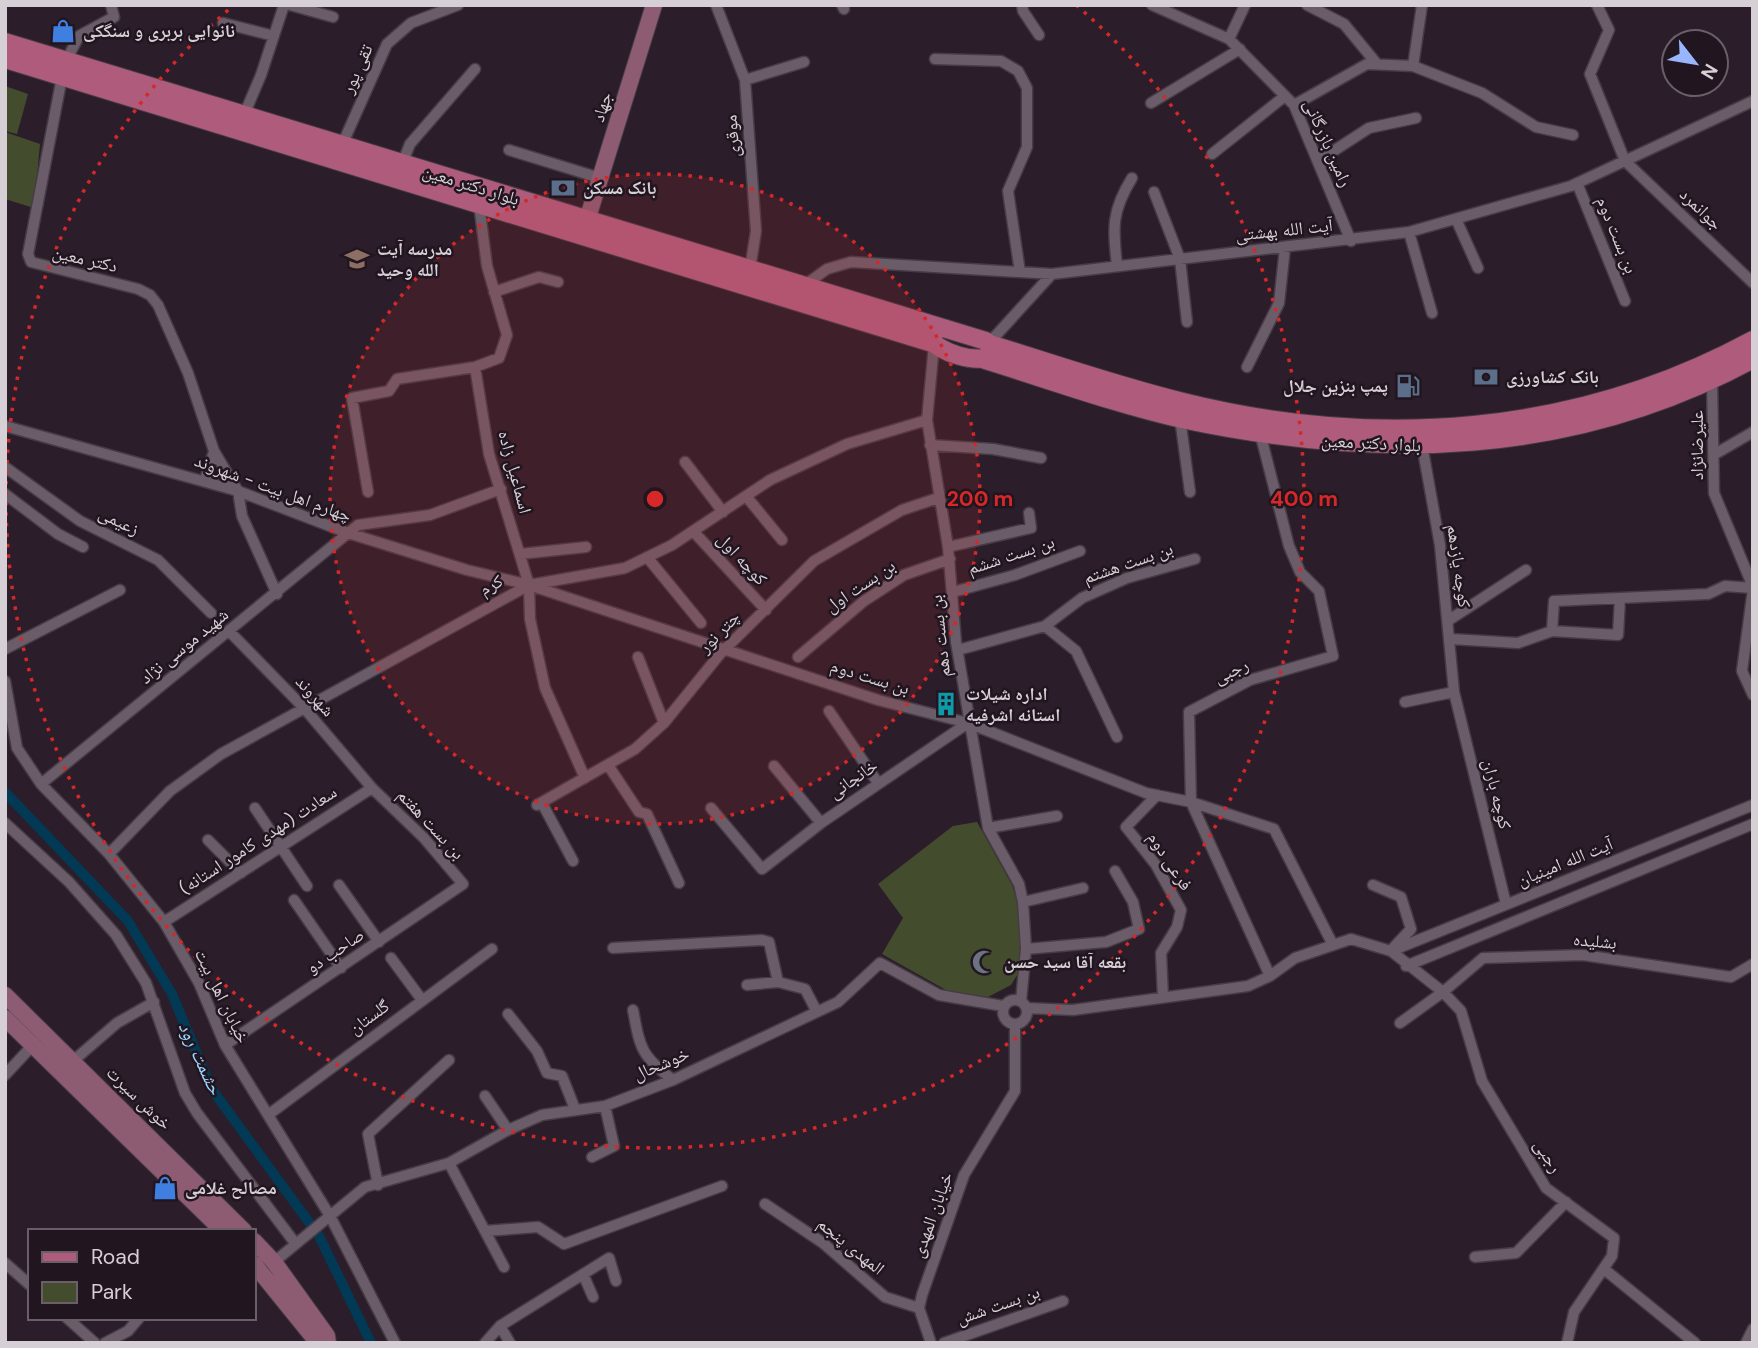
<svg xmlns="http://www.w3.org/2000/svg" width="1758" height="1348" font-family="'DM Sans','Noto Naskh Arabic',sans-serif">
	<rect width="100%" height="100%" fill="#2b1e2a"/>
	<path fill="#434d2e" d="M5,86l23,8 -11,40 -12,-3z
		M5,132l35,12 -6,64 -29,-9z
		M977,822l35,63 10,30 -1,54 -10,16 -25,13 -22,-2 -18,-6 -64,-36 21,-36 -25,-34 75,-58z"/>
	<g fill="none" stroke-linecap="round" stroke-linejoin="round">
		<path stroke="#023955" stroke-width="10" d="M5,792l123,129 44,73 39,94 108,148 52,107"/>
		<g stroke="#463c45" stroke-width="13">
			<path id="street" d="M290,5l43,12
				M716,5l29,75 11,151 -6,38
				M842,5l2,4
				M1022,5l1,6 16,24
				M1152,5l77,34 65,66 57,136
				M1307,5l37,19 33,40
				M1597,5l12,25 -19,44 35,87 128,122
				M223,23l51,13
				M1229,39l16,-34
				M935,59l66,2 17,10 9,17v59l-19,44 12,81
				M66,61l13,-25 35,-19 -3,-12
				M1413,66l9,-61
				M62,77l-34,177 3,8 107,27 12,6 8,10 30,68 26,78
				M745,80l59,-18
				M1151,103l89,-54
				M1294,105l73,-41 46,2 69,27 54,34 37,8
				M244,115l17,-40 23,-70
				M342,145l45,-101 24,-21 47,-18
				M509,150l91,28
				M1212,154l73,-58
				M1318,161l51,-33 47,-10
				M402,164l8,-20 65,-75
				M1577,183l48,118
				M1154,192l26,67 7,63
				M1456,219l22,49
				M1409,232l23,81
				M1117,266c-4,-38 -6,-54 15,-88
				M802,287l25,-18 24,-7 201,12 357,-42 162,-46 182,-85
				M494,292l45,-15 19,5
				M989,343l63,-69
				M934,345l-7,75 21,127 8,95 32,186 31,56 4,18 3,47 -5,52
				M475,367l14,87 40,131 1,34 15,69 40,90
				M1247,367l32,-64 6,-55
				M1712,379l2,114 39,94
				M1180,418l10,74
				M5,426l233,65 110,42 119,37 62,15 349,115 90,23 178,70 45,9 83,27 59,116
				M1260,433l29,113 11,26 19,19 14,65 -83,24 -61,32 2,90 79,174
				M930,445l63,4 48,9
				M1422,445l18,100 14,147 52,212
				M1715,454l38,-22
				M685,462l38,50
				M5,467l75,54 78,39 53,53
				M205,480l9,-29 24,40 4,25 35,78
				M368,492l-16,-94 37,-7 8,-12 78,-12 24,-9 8,-23 -20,-69 -8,-62
				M5,494l53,40 25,13
				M746,496l36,44
				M693,531l73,79
				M948,547l83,-19 -2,-15
				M520,554l66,-7
				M647,557l54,66
				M1753,589l-11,82 11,24
				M953,592l62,-17 65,-24
				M1620,599l-2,36 -66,-4 2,-30 154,-7 17,-8 28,2
				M1449,620l77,-50
				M1045,626l31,25 41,86
				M1451,639l67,4 34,-12
				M5,649l115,-59
				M958,650l87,-24 37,-28 45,-20 68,-19
				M638,657l26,66
				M798,657l66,-56 40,-26 46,-16
				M5,681l12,67 24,36 68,70 55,68 35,61 26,62 105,171 65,127
				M1405,702l49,-10
				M829,711l49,72
				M608,765l31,47 8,2 32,69
				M774,766l47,57
				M41,784l317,-259 72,-10 71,-26
				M1157,795l-31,32 30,38 25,45 -4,17 -16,26 2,44
				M542,803l31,58
				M537,805l98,-56 29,-26 56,-69 94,-93 88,-51 36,-12
				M255,808l52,78
				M711,808l51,61 59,-46 147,-100
				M5,823l64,59 47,53 30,48 39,110 12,20 98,130
				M988,828l69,-12
				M208,840l33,33
				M109,854l61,-63 51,-37 308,-169 96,-17 47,-23 98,-65 77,-36 80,-24
				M339,885l40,57
				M1373,885l28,12 10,32 -17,18
				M294,900l47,68
				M1023,902l60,-14
				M164,922l208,-134
				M613,948l149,-8 7,2 9,40 27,7 12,23
				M1026,949l80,-7 33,-13 -6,-27 -18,-31
				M1391,951l362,-146
				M391,958l31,42
				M1406,966l347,-142
				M747,985l31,-3
				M1003 1012a12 12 0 1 1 24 0a12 12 0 1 1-24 0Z
				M1026,1008l47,2 175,-24 22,-10 25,-18 56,-19 40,12 52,41 18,19 21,70 64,107 68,50 -2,18 -38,56 -7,31
				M633,1010c7,38 8,46 40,70
				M508,1014l29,37 10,22 15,3 13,33
				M1400,1023l43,-31 40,-34 100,-3 148,22 22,-13
				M225,1045l238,-161 -39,-46 -52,-50 -67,-79 -75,-77
				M73,1061l44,-38 37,-21
				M5,1075l28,-30
				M485,1096l23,34
				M268,1115l224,-166
				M592,1157l22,-11 -9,-40
				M449,1163l55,104
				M378,1185l-10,-51 81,-74
				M765,1204l58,39 62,54 34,11
				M485,1231l53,-4 26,17 158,-58
				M1475,1257l41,-4 50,-51
				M274,1262l91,-75 84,-24 59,-33 34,-15 63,-9 68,-26 165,-78 42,-39 59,32 64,11
				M5,1263l25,22
				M1604,1269l91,74
				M583,1274l10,23
				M67,1318l28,25
				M500,1326l10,17
				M105,1343l23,-12 11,-13
				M485,1343l15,-17 109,-68 7,23
				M931,1343l-12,-35 3,-13 42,-120 51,-84v-66
				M944,1343l119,-42
				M1746,1343l7,-14"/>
		</g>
		<g stroke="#463c45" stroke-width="18">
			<path id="secondary" d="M584,230l70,-225
				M5,995l239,236
				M5,1018l218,213
				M254,1241l20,21 53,74 1,7
				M254,1264l64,79"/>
		</g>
		<g stroke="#463c45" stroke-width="20">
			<path id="primary" d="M5,42l981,299 6,8 -2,6c-11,10 -53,-3 -59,-16l7,-11
				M5,59l927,284
				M990,344c64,20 128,42 193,58 193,48 393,34 570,-62
				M985,360c65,20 131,44 197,59 198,42 390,38 571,-60"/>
		</g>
		<use href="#street" stroke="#6b5c69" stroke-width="10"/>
		<use href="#secondary" stroke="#8d5c72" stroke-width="16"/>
		<use href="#primary" stroke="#af5b7c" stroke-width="18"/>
	</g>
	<circle cx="655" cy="499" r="325" fill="#d62828" fill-opacity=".12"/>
	<g fill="none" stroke="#d62828" stroke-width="3.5" stroke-dasharray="3.5 7">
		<circle cx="655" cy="499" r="325"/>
		<path d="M1076 5A649 649 0 1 1 234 5"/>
	</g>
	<defs>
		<g id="shop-bare" transform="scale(1.89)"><path d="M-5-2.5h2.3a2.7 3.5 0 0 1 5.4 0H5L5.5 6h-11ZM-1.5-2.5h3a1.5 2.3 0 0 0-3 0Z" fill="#3f7fe0" stroke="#211520" stroke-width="2.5" paint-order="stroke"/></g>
		<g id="bank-bare" transform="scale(1.89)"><path d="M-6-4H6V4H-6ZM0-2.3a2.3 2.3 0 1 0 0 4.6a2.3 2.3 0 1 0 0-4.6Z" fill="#5c6f8a" stroke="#211520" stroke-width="2.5" paint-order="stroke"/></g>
		<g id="school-bare" transform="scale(1.89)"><path d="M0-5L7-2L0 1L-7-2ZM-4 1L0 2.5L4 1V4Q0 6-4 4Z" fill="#8d6e63" stroke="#211520" stroke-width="2.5" paint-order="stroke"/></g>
		<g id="fuel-bare" transform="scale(1.89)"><path d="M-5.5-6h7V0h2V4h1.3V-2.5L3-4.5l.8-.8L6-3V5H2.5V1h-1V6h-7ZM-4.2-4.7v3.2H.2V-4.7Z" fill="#5c6f8a" stroke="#211520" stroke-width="2.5" paint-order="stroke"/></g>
		<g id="building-bare" transform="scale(1.89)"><path d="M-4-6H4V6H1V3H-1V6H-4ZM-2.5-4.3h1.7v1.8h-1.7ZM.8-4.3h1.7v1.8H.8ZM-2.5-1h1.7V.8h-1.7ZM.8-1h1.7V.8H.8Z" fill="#0f9aa8" stroke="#211520" stroke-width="2.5" paint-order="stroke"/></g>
		<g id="mosque-bare" transform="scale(1.89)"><path d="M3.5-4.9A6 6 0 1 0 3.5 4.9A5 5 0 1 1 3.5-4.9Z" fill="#6b7280" stroke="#211520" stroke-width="2.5" paint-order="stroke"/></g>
	</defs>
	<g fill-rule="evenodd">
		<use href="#shop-bare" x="63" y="31"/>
		<use href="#bank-bare" x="563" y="188"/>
		<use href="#school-bare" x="357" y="259"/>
		<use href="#bank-bare" x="1486" y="377"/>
		<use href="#fuel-bare" x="1408" y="386"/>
		<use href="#building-bare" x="946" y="704"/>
		<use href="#mosque-bare" x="984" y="962"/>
		<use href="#shop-bare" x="165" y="1188"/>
	</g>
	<g text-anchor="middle" stroke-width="5" stroke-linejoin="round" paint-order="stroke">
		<g font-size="18" font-weight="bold" fill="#d7cfd6" stroke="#211520" text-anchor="start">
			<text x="83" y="37">نانوایی بربری و سنگکی</text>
			<text x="583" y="194">بانک مسکن</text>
			<text x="377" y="255">مدرسه آیت<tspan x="377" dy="21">الله وحید</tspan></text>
			<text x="1506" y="383">بانک کشاورزی</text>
			<text x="1388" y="392" text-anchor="end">پمپ بنزین جلال</text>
			<text x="966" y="700">اداره شیلات<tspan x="966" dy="21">استانه اشرفیه</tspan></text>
			<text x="1004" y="968">بقعه آقا سید حسن</text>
			<text x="185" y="1194">مصالح غلامی</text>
		</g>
		<g font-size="18" fill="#d7cfd6" stroke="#211520">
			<text transform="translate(357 69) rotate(-66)" y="6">تقی پور</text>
			<text transform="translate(602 107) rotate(-73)" y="6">جهاد</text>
			<text transform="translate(732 136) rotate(-94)" y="6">موقری</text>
			<text transform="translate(1328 143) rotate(66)" y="6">رامین بازرگانی</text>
			<text transform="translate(471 185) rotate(17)" y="6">بلوار دکتر معین</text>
			<text transform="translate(1701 209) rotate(44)" y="6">جوانمرد</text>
			<text transform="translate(1284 230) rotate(-6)" y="6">آیت الله بهشتی</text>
			<text transform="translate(1617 235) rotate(68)" y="6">بن بست دوم</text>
			<text transform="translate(85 259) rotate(13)" y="6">دکتر معین</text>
			<text transform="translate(1371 443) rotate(3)" y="6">بلوار دکتر معین</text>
			<text transform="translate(1697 445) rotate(-90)" y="6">علیرضانژاد</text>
			<text transform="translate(515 472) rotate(75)" y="6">اسماعیل زاده</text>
			<text transform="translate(273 488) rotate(20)" y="6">چهارم اهل بیت - شهروند</text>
			<text transform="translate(119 521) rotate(26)" y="6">زعیمی</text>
			<text transform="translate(1011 555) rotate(-18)" y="6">بن بست ششم</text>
			<text transform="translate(742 559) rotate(47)" y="6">کوچه اول</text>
			<text transform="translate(1128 563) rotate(-19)" y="6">بن بست هشتم</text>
			<text transform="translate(1459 566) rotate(82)" y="6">کوچه یازدهم</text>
			<text transform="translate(491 585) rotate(-29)" y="6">کرم</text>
			<text transform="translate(860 586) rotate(-34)" y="6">بن بست اول</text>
			<text transform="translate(719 632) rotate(-46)" y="6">چتر نور</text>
			<text transform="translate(940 636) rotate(-96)" y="6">بن بست دهم</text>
			<text transform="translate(184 646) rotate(-39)" y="6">شهید موسی نژاد</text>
			<text transform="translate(1231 671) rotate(-25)" y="6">رجبی</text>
			<text transform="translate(870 677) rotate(17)" y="6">بن بست دوم</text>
			<text transform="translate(315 696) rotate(48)" y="6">شهروند</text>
			<text transform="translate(853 779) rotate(-34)" y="6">خانجانی</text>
			<text transform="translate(1497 794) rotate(76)" y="6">کوچه باران</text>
			<text transform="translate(431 824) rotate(47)" y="6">بن بست هفتم</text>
			<text transform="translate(258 840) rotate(-33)" y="6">سعادت (مهدی کامور استانه)</text>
			<text transform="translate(1170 861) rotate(57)" y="6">فرعی دوم</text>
			<text transform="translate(1565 862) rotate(-22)" y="6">آیت الله امینیان</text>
			<text transform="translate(1595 941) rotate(5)" y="6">بشلیده</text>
			<text transform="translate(335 951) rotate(-34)" y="6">صاحب دو</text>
			<text transform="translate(222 996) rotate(64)" y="6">خیابان اهل بیت</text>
			<text transform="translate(369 1017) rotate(-36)" y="6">گلستان</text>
			<text transform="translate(661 1064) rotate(-23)" y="6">خوشحال</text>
			<text transform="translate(139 1098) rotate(44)" y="6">خوش سیرت</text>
			<text transform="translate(1548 1156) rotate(58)" y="6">رجبی</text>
			<text transform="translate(932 1215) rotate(-70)" y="6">خيابان المهدی</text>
			<text transform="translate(851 1246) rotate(39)" y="6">المهدی پنجم</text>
			<text transform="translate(998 1305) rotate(-19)" y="6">بن بست شش</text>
		</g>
		<g font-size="19" font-style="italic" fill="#9cd6fe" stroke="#211520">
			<text transform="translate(201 1058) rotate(65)" y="7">حشمت رود</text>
		</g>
	</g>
	<circle cx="655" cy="499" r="10" fill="#d62828" stroke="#211520" stroke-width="3.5"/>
	<g font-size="21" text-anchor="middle" font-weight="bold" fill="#d62828" stroke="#211520" stroke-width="5" stroke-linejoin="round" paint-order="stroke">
		<text x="980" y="506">200 m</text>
		<text x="1304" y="506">400 m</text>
	</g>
	<rect width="1758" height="1348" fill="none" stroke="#d7cfd6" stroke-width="14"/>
	<rect x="28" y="1229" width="228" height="91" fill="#211520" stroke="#6a5f69" stroke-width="2"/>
	<rect x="42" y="1252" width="35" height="10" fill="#af5b7c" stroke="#6a5f69" stroke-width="2"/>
	<text x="91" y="1264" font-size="21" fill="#d7cfd6">Road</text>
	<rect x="42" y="1282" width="35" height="21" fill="#434d2e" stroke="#6a5f69" stroke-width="2"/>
	<text x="91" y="1299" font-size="21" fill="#d7cfd6">Park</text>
	<g transform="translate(1695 63) rotate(121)"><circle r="33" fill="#211520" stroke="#6a5f69" stroke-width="2"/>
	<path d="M0-5L12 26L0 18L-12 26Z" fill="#99b5fd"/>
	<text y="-10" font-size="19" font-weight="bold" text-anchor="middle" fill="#d7cfd6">N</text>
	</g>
</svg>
